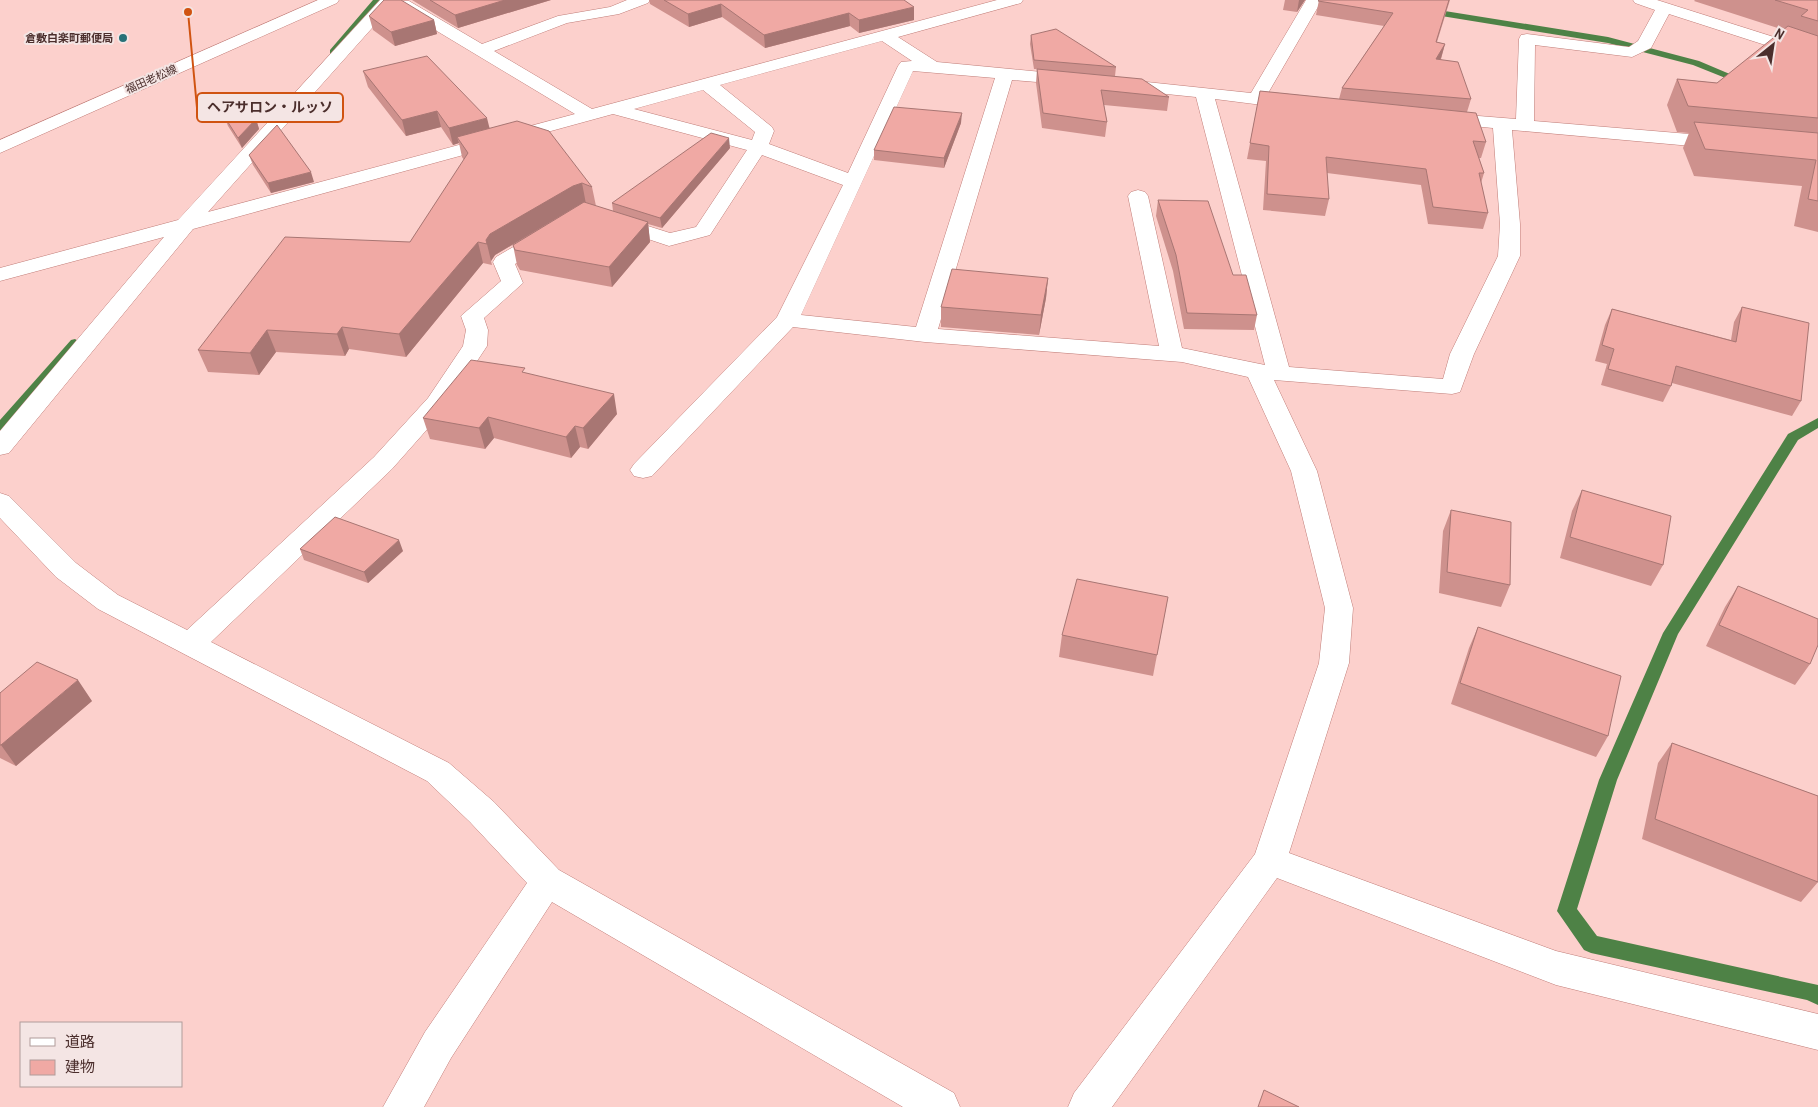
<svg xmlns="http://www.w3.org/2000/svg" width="1818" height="1107" font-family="'Archivo Narrow','Noto Sans JP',sans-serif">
	<rect width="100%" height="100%" fill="#fcd0cc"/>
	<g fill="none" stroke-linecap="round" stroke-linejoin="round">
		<path fill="#4e8246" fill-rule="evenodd" d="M373,0h9l-46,54h-6v-4z
			M1426,8l182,29 91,24 52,22 -8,2 -50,-20 -85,-22 -185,-30v-4z
			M75,339l6,4 -2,3 -74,85 -5,1v-12l71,-80z
			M1818,418v10l-20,12 -120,194 -61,146 -40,129 20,27 221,49v20l-11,-5 -216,-47 -7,-3 -27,-39 42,-131 64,-147 125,-199z"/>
		<g stroke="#c07d78" stroke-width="1">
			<path id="street" d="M380,0h17l-189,212 367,-98 -178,-107 -2,-3 2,-3h12l73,43 76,-28 52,-9 17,-7h23l-2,3 -29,11 -52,9 -73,28 98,58 405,-109h26l-2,3 -123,34 39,25 136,13 6,1 3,4 -3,4 -6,1 -61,-5 -74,249 221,17 -31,-150 3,-4 7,-2 7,2 3,4 34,152 83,17 -69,-268 -78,-8 -6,-1 -3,-4 3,-4 6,-1 133,14 55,-93h16l-55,95 33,5 3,4 -3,4 -6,1 -79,-10 74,268 154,12 7,-25 48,-98 2,-32 -7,-96 -52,-5 -6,-1 -3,-4 3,-4 6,-1 75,6 3,-80 2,-4 6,-1 102,13 9,-6 17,-31 -20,-7 -2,-3h24l161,51v11l-149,-48 -18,34 -19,9 -97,-12 -1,76 191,16 7,2 2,4 -2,4 -7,2 -213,-19 8,94v32l-46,98 -14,38 -8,2 -178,-14 43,91 36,137 -4,55 -60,190 267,98 262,63v36l-262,-65 -279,-107 -165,229h-44l6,-14 181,-239 64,-191 6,-55 -34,-137 -43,-94 -66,-15 -257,-20 -132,-15 -141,149 -9,2 -9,-2 -4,-6 4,-6 143,-147 66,-132 -81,-30 -52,80 -41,11 -63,-21 -3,-4 3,-4 7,-2 57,18 26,-6 51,-77 -134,-36 -420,115 -184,224 -9,2v-24l164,-194 -164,44v-13l178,-48zM882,41l30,20 -11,1 -3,4 -50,107 -79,-29 5,-13 -2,-4 -52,-42zM913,71l82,7 -79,249 -115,-12zM703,90l52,42 -3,8 -118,-31z
				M546,230l7,2 3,4 -3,4 -38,24 8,19 -39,35 4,12 -1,16 -41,62 -54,61 -181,173 238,121 45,39 65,68 395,223 6,14h-57l-351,-205 -101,156 -27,49h-41l42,-75 102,-149 -57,-61 -43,-41 -329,-172 -42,-32 -56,-59v-25l9,3 67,67 42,32 69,35 187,-173 54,-59 35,-52 3,-16 -5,-14 40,-35 -8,-19 3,-5 43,-25z"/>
		</g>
		<g stroke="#c07d78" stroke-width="1">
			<path id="secondary" d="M318,0h21l-2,3 -337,150v-13z"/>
		</g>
		<use href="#street" fill="#fff" fill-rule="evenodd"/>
		<use href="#secondary" fill="#fff" fill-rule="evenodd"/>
	</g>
	<path fill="#ce918d" d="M412,0h139l-93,28z
		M649,0h255l10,20 -55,13 -9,-7 -85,22 -43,-31 -33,10 -39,-23z
		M1285,0h20l-8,12 -14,-2z
		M1319,0h131l-13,42 8,2 -4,15 30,40 -4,13 19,30 -5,16h-2l5,15 -3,10 7,30 -5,16 -55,-5 -7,-39 -94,-12 2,26 -4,17 -62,-6 3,-49 -19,-2 13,-68 79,8 3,-11 42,-62 -68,-11z
		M1695,0h123v232l-24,-6 8,-40 -108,-10 -11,-28 6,-15 -12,-1 -10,-27 10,-26 40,4 67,-53 -90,-29z
		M369,16l65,4 3,14 -42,12 -22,-16z
		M1031,35l85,32 -1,9 54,21 -2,14 -63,-6 3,17 -2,15 -63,-9 -6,-45 1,-14h-3l-4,-25z
		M363,71l127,57 102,59 4,19 17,5 -1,-8 118,-55 -68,80 -14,-4 2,18 -38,45 -92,-17 -3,-5 -4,-20 13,-8 -31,18 -4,6 1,4 -9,-2 -77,94 -57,-8 -4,7 -69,-4 -17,23 -51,-3 -10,-22 212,-108 54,-82 -2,-3 -3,-14 -6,2 -12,-18 -35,9 -38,-49z
		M224,116l32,3 3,10 -17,19 -14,-22z
		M961,123l-17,45 -70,-8v-10z
		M249,155l65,27 -43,11 -18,-28z
		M1158,200l99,115 -3,15 -70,-1 -11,-58 -17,-55z
		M1048,278l-2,20 -7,37 -98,-8v-20z
		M1742,307l59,94 -9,15 -120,-33 -1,3 -8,16 -62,-17 6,-21 -12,-3 10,-36 7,-16 119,31 3,-18z
		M526,373l91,41 -29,35 -8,-2 -9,11 -77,-20 -9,11 -55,-10 -7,-21z
		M1582,490l81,75 -12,21 -91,-28 12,-47z
		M1451,510l59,75 -9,22 -62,-14 4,-62z
		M300,549l103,2 -35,32 -64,-23z
		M1738,586l72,78 -15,21 -89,-39 19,-39z
		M1168,597l-15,79 -94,-19 3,-22z
		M1478,627l130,109 -12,21 -145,-53 18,-56z
		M0,693l92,8 -76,65 -16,-8z
		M1672,743l146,53v86l-17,20 -159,-63 16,-76z"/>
	<path fill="#a87673" d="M505,0h46l-93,28 -3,-13z
		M1299,0h6l-8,12z
		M721,4l1,13 -33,10 -1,-13z
		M914,7v13l-55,13v-13z
		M849,13l1,13 -85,22 -1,-13z
		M434,20l3,14 -42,12 -4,-14z
		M1445,44l-4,14 -9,15 4,-14z
		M437,111l4,16 -35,9 -4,-16z
		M962,113l-1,10 -17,45v-10z
		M487,118l4,16 -34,3 2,6 -6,2 -4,-17z
		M256,119l3,10 -17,19 -4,-10z
		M729,138l1,10 -68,80 -2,-10z
		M311,172l3,10 -43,11 -3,-10z
		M582,183l4,21 -9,2 -82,49 -4,6 1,4 -6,-25 4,-6 83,-48z
		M648,222l2,20 -38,45 -3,-20z
		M478,242l5,21 -77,94 -7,-23z
		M1048,278l-2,20 -7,37 2,-20z
		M342,327l7,22 -4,7 -8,-22z
		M267,330l9,22 -17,23 -9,-22z
		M614,394l3,20 -29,35 -5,-21z
		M488,417l6,21 -9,11 -6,-21z
		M575,426l5,21 -9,11 -5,-21z
		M399,540l4,11 -35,32 -4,-11z
		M78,680l14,21 -76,65 -15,-21z"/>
	<path fill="#f0a9a4" stroke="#a87673" d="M384,0h17l33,20 -43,12 -22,-16z
		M430,0h75l-50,15z
		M664,0h240l10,7 -55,13 -10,-7 -85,22 -43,-31 -33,10z
		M1319,0h130l-13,42 9,2 -9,15 22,3 13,37 -129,-11 51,-75 -75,-12z
		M1775,0h43v21l-17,-5 7,-6z
		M1788,26l30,10v82l-130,-12 -11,-27 40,4z
		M1056,29l60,38 -82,-7 -3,-25z
		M427,56l60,62 -38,10 -12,-17 -35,9 -39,-49z
		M1037,69l105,10 27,18 -68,-7 6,32 -64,-9z
		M1260,91l216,22 10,29 -13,-1 11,32h-5l9,40 -55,-6 -7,-38 -100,-12 3,42 -62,-5 2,-48 -19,-3z
		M894,107l68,6 -18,45 -70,-8z
		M224,116l32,3 -18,19z
		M517,121l32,10 43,56 -10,-4 -9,3 -83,48 -4,6 1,4 -9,-2 -79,92 -57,-7 -5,7 -70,-4 -17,23 -52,-3 87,-113 125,5 58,-89 -11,-16z
		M1694,122l124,11v68l-10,-2 8,-39 -111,-11z
		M277,125l34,47 -43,11 -19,-28z
		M711,133l18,5 -69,80 -48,-15z
		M1158,200l50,1 25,74h13l11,40 -70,-2 -11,-58z
		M584,202l64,20 -39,45 -94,-17 -2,-5z
		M952,269l96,9 -7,37 -100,-8z
		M1742,307l67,16 -8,78 -125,-35 -5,20 -63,-17 6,-20 -12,-4 10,-36 124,33z
		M471,360l54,8 -3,4 92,22 -31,34 -8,-2 -9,11 -78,-20 -9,11 -56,-10z
		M1582,490l89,26 -8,49 -93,-28z
		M1451,510l60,12 -1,63 -63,-13z
		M335,517l64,23 -35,32 -64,-23z
		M1077,579l91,18 -11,58 -95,-20z
		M1738,586l80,33v26l-8,19 -91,-39z
		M1478,627l143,49 -13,60 -148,-53z
		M37,662l41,18 -77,65h-1v-52z
		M1672,743l146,53v86l-163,-63z
		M1264,1090l35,17h-41z"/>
	<circle fill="#277178" stroke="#f4e5e4" stroke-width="2" cx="123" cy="38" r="5"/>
	<g text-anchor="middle" stroke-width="4" stroke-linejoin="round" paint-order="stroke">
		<g font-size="11" font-weight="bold" fill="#4b2e2c" stroke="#f4e5e4" text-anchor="end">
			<text x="113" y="42">倉敷白楽町郵便局</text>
		</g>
		<g font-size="11" fill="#4b2e2c" stroke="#f4e5e4">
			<text transform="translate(151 79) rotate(-24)" y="4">福田老松線</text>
		</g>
	</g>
	<path fill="none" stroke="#d05311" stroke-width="2" d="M188 12L197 108"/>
	<circle fill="#d05311" stroke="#f4e5e4" stroke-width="2" cx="188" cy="12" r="5"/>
	<rect fill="#f4e5e4" stroke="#d05311" stroke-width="2" x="197" y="93" width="146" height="29" rx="5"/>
	<g font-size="14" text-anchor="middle" font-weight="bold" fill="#4b2e2c">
		<text x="270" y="112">ヘアサロン・ルッソ</text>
	</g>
	<rect x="20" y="1022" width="162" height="65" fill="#f4e5e4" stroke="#b09c9a"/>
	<rect x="30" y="1038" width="25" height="8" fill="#ffffff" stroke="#b09c9a"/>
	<text x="65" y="1047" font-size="15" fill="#4b2e2c">道路</text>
	<rect x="30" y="1060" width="25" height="15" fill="#f0a9a4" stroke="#b09c9a"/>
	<text x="65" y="1072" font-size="15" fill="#4b2e2c">建物</text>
	<g transform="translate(1773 45) rotate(30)" stroke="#f4e5e4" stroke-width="4" paint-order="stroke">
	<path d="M0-4L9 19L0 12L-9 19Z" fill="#4b2e2c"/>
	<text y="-8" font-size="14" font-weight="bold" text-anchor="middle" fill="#4b2e2c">N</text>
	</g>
</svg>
